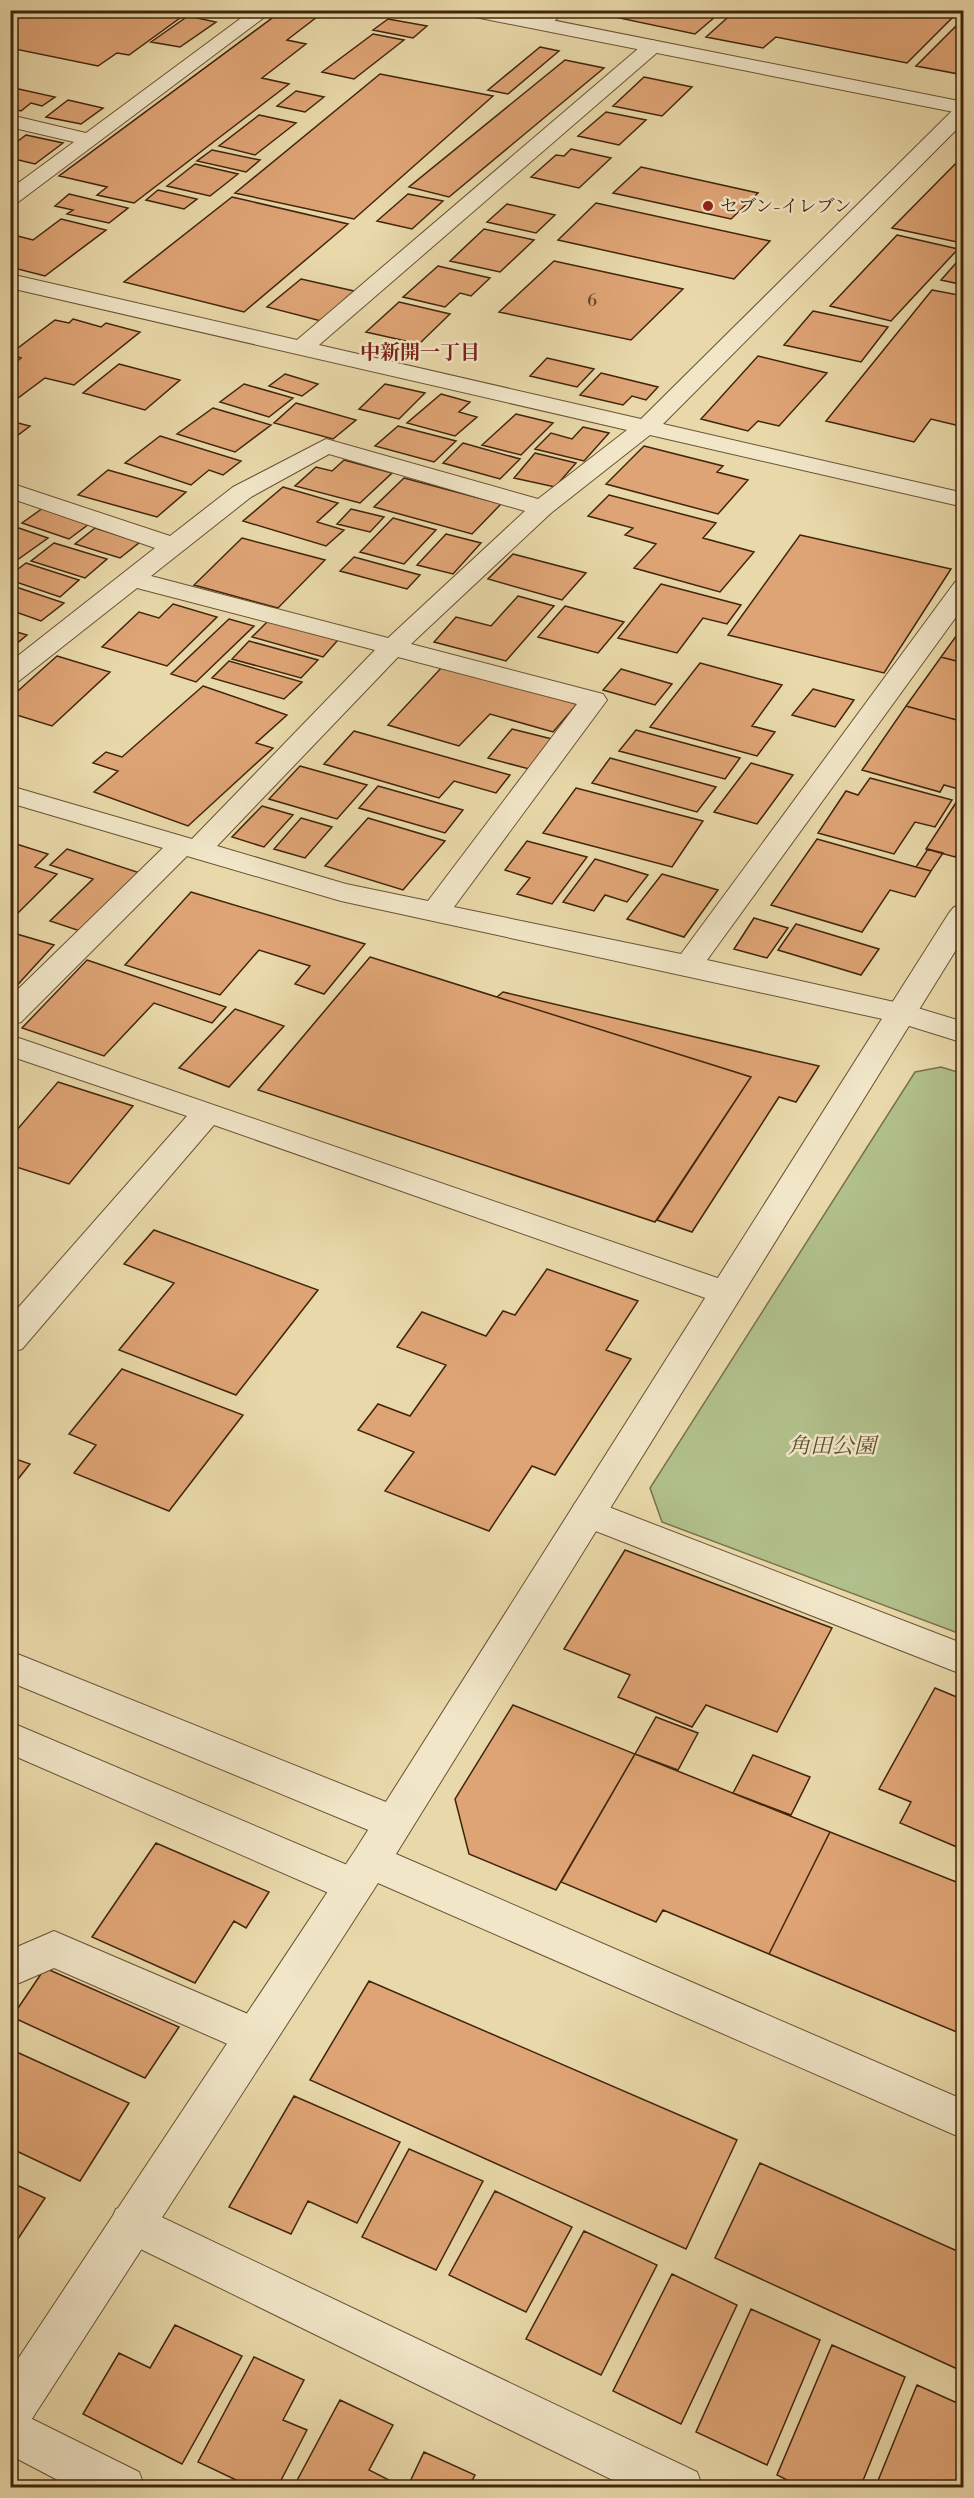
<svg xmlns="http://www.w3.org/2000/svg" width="974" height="2498" font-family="'Libre Bodoni','Noto Serif JP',serif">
	<rect width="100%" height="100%" fill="#e9d9aa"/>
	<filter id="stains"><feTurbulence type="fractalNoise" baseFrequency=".00333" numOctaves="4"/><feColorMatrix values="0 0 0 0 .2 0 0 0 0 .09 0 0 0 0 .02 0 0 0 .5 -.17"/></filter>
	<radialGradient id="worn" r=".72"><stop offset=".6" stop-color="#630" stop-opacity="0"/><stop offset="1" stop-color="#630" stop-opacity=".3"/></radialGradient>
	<path fill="#b1c08c" stroke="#79724c" stroke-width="1.5" d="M941,1067l23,7 -1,561 -301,-113 -12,-34 265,-416z"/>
	<path fill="#dfa475" stroke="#41250c" stroke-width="1.5" d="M18,10h173l-62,45 -12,-2 -19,13 -88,-18v-32z
		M283,10h43l-39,30 19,4 -44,34 27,6 -155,119 -37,-8 10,-8 -48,-11z
		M594,10h129l-28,24 -104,-22z
		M736,10h224l-53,53 -131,-26 -13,11 -57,-11z
		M188,16l28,6 -36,25 -29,-5z
		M964,18v57l-48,-9z
		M388,19l39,7 -14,12 -40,-8z
		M373,34l31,6 -50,39 -32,-7z
		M540,47l19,4 -51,43 -20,-4z
		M565,60l39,8 -155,129 -40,-10z
		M380,74l113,22 -139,123 -119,-26z
		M644,77l48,10 -30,29 -49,-10z
		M14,88l41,9 -13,9 -11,-3 -10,8 -11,-3v-18z
		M296,91l28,6 -19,15 -28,-6z
		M68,100l35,8 -22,16 -35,-7z
		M606,112l40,8 -27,25 -41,-9z
		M259,115l37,8 -41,32 -36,-9z
		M26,135l37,8 -28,21 -25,-6v-11z
		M571,149l40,9 -32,30 -48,-11 25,-22 8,1z
		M212,150l48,10 -14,12 -49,-11z
		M964,155v80l-7,7 -65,-14z
		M195,164l43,10 -28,22 -43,-10z
		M641,167l117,26 -27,26 -118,-26z
		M158,190l39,9 -13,10 -38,-9z
		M69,194l59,14 -19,15 -42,-9 6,-4 -18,-4z
		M408,194l35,7 -31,28 -35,-8z
		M232,197l116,27 -104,88 -120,-30z
		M596,203l174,38 -36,38 -176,-39z
		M507,204l48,11 -19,18 -49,-11z
		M61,219l45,11 -61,46 -35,-9v-33l23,6z
		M484,229l50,11 -34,32 -50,-11z
		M897,235l61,14 -67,72 -61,-15z
		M964,254v31l-23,-5z
		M554,261l129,28 -52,51 -132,-28z
		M438,266l52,12 -19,18 -11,-3 -15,14 -42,-10z
		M301,279l53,12 -33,30 -54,-14z
		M932,290l32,6v131l-33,-8 -17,23 -88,-21z
		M399,302l51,12 -31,30 -53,-12z
		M813,311l75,16 -27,35 -77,-17z
		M73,319l28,8 5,-4 34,9 -66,53 -29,-7 -35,26v-37l11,-9 -11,-4 45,-34 14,3z
		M758,356l69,17 -48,53 -21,-5 -10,10 -47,-12z
		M547,358l47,11 -17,18 -47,-11z
		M119,364l61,16 -35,30 -62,-17z
		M601,373l57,14 -12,13 -14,-4 -9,9 -43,-10z
		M285,374l33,10 -16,12 -33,-10z
		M244,384l49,14 -24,19 -49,-15z
		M385,384l40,9 -26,26 -40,-10z
		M441,394l29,8 -11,10 18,5 -22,19 -48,-13z
		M296,403l60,17 -23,19 -59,-16z
		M213,408l58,17 -36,27 -58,-18z
		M516,414l37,9 -32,32 -39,-10z
		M10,421l20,5 -20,15z
		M398,426l58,15 -22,21 -59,-16z
		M583,427l26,6 -25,28 -49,-12 16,-16 21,6z
		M160,436l81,25 -18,14 -14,-5 -18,15 -66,-22z
		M463,443l57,16 -20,20 -57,-16z
		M644,446l79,20 -6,6 31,8 -30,34 -112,-30z
		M535,453l41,10 -21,24 -41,-9z
		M344,460l48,13 -32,30 -65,-17 21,-19 16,4z
		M108,470l78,22 -29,25 -79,-22z
		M404,478l97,26 -29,30 -98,-27z
		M283,487l55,16 -21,19 27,8 -18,16 -83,-25z
		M609,495l107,28 -13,15 51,14 -34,40 -86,-24 22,-24 -31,-9 8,-7 -45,-12z
		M43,508l46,16 -20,15 -47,-16z
		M351,509l33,8 -14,15 -33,-8z
		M393,518l43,12 -32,34 -44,-12z
		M10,525l38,13 -35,25 -3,-1z
		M95,528l45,14 -20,16 -45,-14z
		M446,534l35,9 -28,31 -36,-9z
		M800,535l151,34 -67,104 -156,-38z
		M242,538l83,22 -47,48 -84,-23z
		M54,543l53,16 -22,19 -54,-17z
		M513,554l73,19 -24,27 -74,-21z
		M354,557l66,18 -13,14 -67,-18z
		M26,563l53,17 -19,17 -50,-17v-5z
		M661,584l80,21 -14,19 -24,-6 -26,35 -59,-15z
		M10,585l54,18 -23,18 -31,-11z
		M518,596l36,10 -48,55 -72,-19 22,-25 35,9z
		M173,604l44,13 -50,49 -65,-19 37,-35 20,6z
		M565,606l59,16 -26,31 -60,-16z
		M229,619l25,7 -58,56 -25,-8z
		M268,621l70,19 -15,17 -71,-20z
		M964,625v38l-23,-6z
		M10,630l17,5 -17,14z
		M249,641l69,19 -17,18 -69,-19z
		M57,656l53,16 -58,54 -42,-13v-15z
		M941,657l23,6v59l-58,-16z
		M229,661l73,21 -18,17 -72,-21z
		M700,663l82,22 -30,41 23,6 -18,24 -107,-29z
		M443,666l134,38 -24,28 -63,-18 -31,32 -71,-21z
		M621,669l51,15 -17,21 -52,-15z
		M203,686l84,29 -31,28 17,5 -85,78 -94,-34 24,-21 -25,-8 13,-11 16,5z
		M813,689l41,11 -19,27 -43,-12z
		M906,706l58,16v59l-6,8 -14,-4 -4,7 -78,-22z
		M512,729l40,10 -23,30 -41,-11z
		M636,730l104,28 -15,21 -106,-28z
		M354,731l156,44 -14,18 -42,-12 -15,17 -115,-34z
		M610,758l106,29 -19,25 -105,-29z
		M751,763l42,12 -36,49 -43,-12z
		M300,766l67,19 -30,34 -68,-20z
		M870,778l82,22 -17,27 -20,-5 -21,32 -76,-21 28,-42 12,4z
		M378,786l85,24 -18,23 -86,-25z
		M576,788l127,33 -31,46 -129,-34z
		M959,798l5,2v43l-9,14 -29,-8z
		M262,806l31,9 -29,32 -32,-10z
		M301,818l31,9 -27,31 -31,-9z
		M368,818l77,23 -42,49 -78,-24z
		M817,839l99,28 15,4 -16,26 -25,-7 -28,42 -91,-27z
		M527,841l60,16 -35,47 -35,-10 13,-16 -25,-8z
		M10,842l38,12 -13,13 22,7 -44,44 -3,-1z
		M67,849l73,24 -57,59 -33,-11 43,-42 -43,-14z
		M928,849l15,4 -12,18 -15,-4z
		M595,859l53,16 -21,27 -22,-7 -11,16 -31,-9z
		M662,874l56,16 -34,47 -57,-18z
		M191,892l174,52 -41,50 -29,-10 15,-18 -51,-16 -39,45 -95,-30z
		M754,918l34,10 -21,30 -33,-9z
		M796,924l83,25 -18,26 -83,-25z
		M10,932l44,13 -44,48z
		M370,957l381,120 -96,145 -397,-132z
		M87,960l139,47 -14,16 -58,-20 -50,53 -82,-28z
		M503,992l316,74 -23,36 -17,-5 -87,135 -35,-12 94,-143 -254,-80z
		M235,1009l49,17 -55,61 -50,-19z
		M58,1082l75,24 -64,78 -59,-19v-27z
		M154,1230l164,60 -82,105 -117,-45 55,-67 -50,-19z
		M547,1269l91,32 -32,49 25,9 -76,116 -23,-9 -43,65 -104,-40 29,-39 -56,-22 20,-26 32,12 36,-51 -49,-18 25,-35 64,24 17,-25 12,4z
		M122,1369l121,46 -74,96 -95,-38 22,-28 -27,-11z
		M10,1457l20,7 -20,25z
		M625,1550l207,78 -55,104 -71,-27 -14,22 -74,-30 12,-22 -66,-26z
		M935,1688l29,12v150l-64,-27 11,-21 -32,-13z
		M513,1705l122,49 -79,136 -87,-36 -14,-55z
		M656,1717l42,16 -20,37 -43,-16z
		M635,1754l195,78 -61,122 -106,-44 -7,12 -95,-40z
		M753,1755l57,22 -19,38 -58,-22z
		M830,1832l134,53v150l-195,-81z
		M156,1843l113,49 -23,36 -12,-7 -39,62 -103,-46z
		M45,1968l134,59 -34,51 -133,-61z
		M369,1981l368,159 -51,109 -376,-169z
		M10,2049l119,54 -49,78 -70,-33z
		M294,2096l106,46 -43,81 -49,-22 -17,33 -62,-27z
		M409,2149l74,32 -47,89 -74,-33z
		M760,2163l204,91v118l-249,-114z
		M10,2182l35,16 -35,53z
		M495,2191l77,36 -46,85 -77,-37z
		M584,2231l73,34 -56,110 -75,-36z
		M672,2274l65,31 -56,119 -68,-33z
		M751,2309l69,31 -53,125 -71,-33z
		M175,2325l67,31 -60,108 -99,-50 36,-61 31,15z
		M832,2345l73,32 -45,111h-57l-26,-13z
		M254,2357l50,23 -21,40 24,10 -30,58h-24l-55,-26z
		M917,2385l47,21v54l-11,28h-78z
		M340,2400l53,25 -24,45 26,13 -2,5h-100z
		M424,2452l51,23 -7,13h-61z"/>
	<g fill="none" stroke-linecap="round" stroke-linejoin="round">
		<g stroke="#6b5234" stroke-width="2">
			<path id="service" d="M901,1003l63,19v21l-74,-23 -4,-7 4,-7z
				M588,1499l376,145v31l-389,-152 -5,-10 5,-10z
				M132,2203l565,269 6,16h-74l-513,-251 -6,-14 6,-14z
				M10,2408l129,64 6,16h-72l-63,-33z"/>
		</g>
		<g stroke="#6b5234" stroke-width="2">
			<path id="pedestrian" d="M10,1722l356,151 6,12 -6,12 -14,5 -14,-5 -328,-143z"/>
		</g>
		<g stroke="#6b5234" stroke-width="2">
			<path id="minor" d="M252,10h22l-257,193 -7,2v-16l64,-47 -64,-15v-12l76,18z
				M545,10h21l-19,18h-14l-3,-4z
				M653,40l10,6 -3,4 -341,295 322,74 316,-313 7,-2v18l-301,302 301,69v14l-314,-72 -99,78 -140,131 192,50 4,6 -153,207 227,47 274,-372 9,-3v27l-257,354 205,46 4,7 -4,7 -11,3 -560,-122 -154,-45 -166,166 -11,3v-28l153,-149 -153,-45v-17l182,53 183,-189 -238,-62 -118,93 -9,2v-21l145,-114 -145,-50v-15l160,53 63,-49 93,-48 212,60 89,-69 -617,-142v-14l287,66 349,-298zM329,454l196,57 -137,127 -237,-62 100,-79zM398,657l179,47 -149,197 -82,-17 -129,-38z
				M10,1035l728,250 5,8 -5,8 -12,4 -12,-4 -500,-176 -192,224 -12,3v-35l177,-201 -177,-60z
				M10,1651l396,159 6,12 -6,12 -14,4 -14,-4 -368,-152z
				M54,1931l215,92 6,13 -6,13 -15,5 -15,-5 -185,-81 -44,19v-37z"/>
		</g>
		<g stroke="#6b5234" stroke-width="2">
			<path id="tertiary" d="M461,10h40l463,92v12l-494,-98z
				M964,904v33l-568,917 568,246v39l-586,-256 -352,545 -16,6v-63l346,-522 593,-936 5,-6z"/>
		</g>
		<use href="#service" fill="#f1e6c8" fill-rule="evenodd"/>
		<use href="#pedestrian" fill="#f1e6c8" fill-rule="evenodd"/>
		<use href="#minor" fill="#f1e6c8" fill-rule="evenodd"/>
		<use href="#tertiary" fill="#f1e6c8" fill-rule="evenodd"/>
	</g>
	<circle fill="#8f2418" stroke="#f1e6c8" stroke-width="2" cx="708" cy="206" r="6"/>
	<g text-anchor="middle" stroke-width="5" stroke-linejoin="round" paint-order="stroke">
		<g font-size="16" fill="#684526">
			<text x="592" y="306">6</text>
		</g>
		<g font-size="18" fill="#41250c" stroke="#f1e6c8" text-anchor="start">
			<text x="720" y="212">セブン-イレブン</text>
		</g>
		<g font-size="20" font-weight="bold" fill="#7a1f14" stroke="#f1e6c8">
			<text x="420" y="359">中新開一丁目</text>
		</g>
		<g font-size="22" font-style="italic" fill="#5d4c2c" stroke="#f1e6c8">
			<text x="832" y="1453">角田公園</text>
		</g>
	</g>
	<rect width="974" height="2498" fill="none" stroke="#e9d9aa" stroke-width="36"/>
	<rect x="12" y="12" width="950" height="2474" fill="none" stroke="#41250c" stroke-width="3"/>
	<rect x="18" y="18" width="938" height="2462" fill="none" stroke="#41250c" stroke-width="1.5"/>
	<rect width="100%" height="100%" filter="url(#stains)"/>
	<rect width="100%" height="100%" fill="url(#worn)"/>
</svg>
